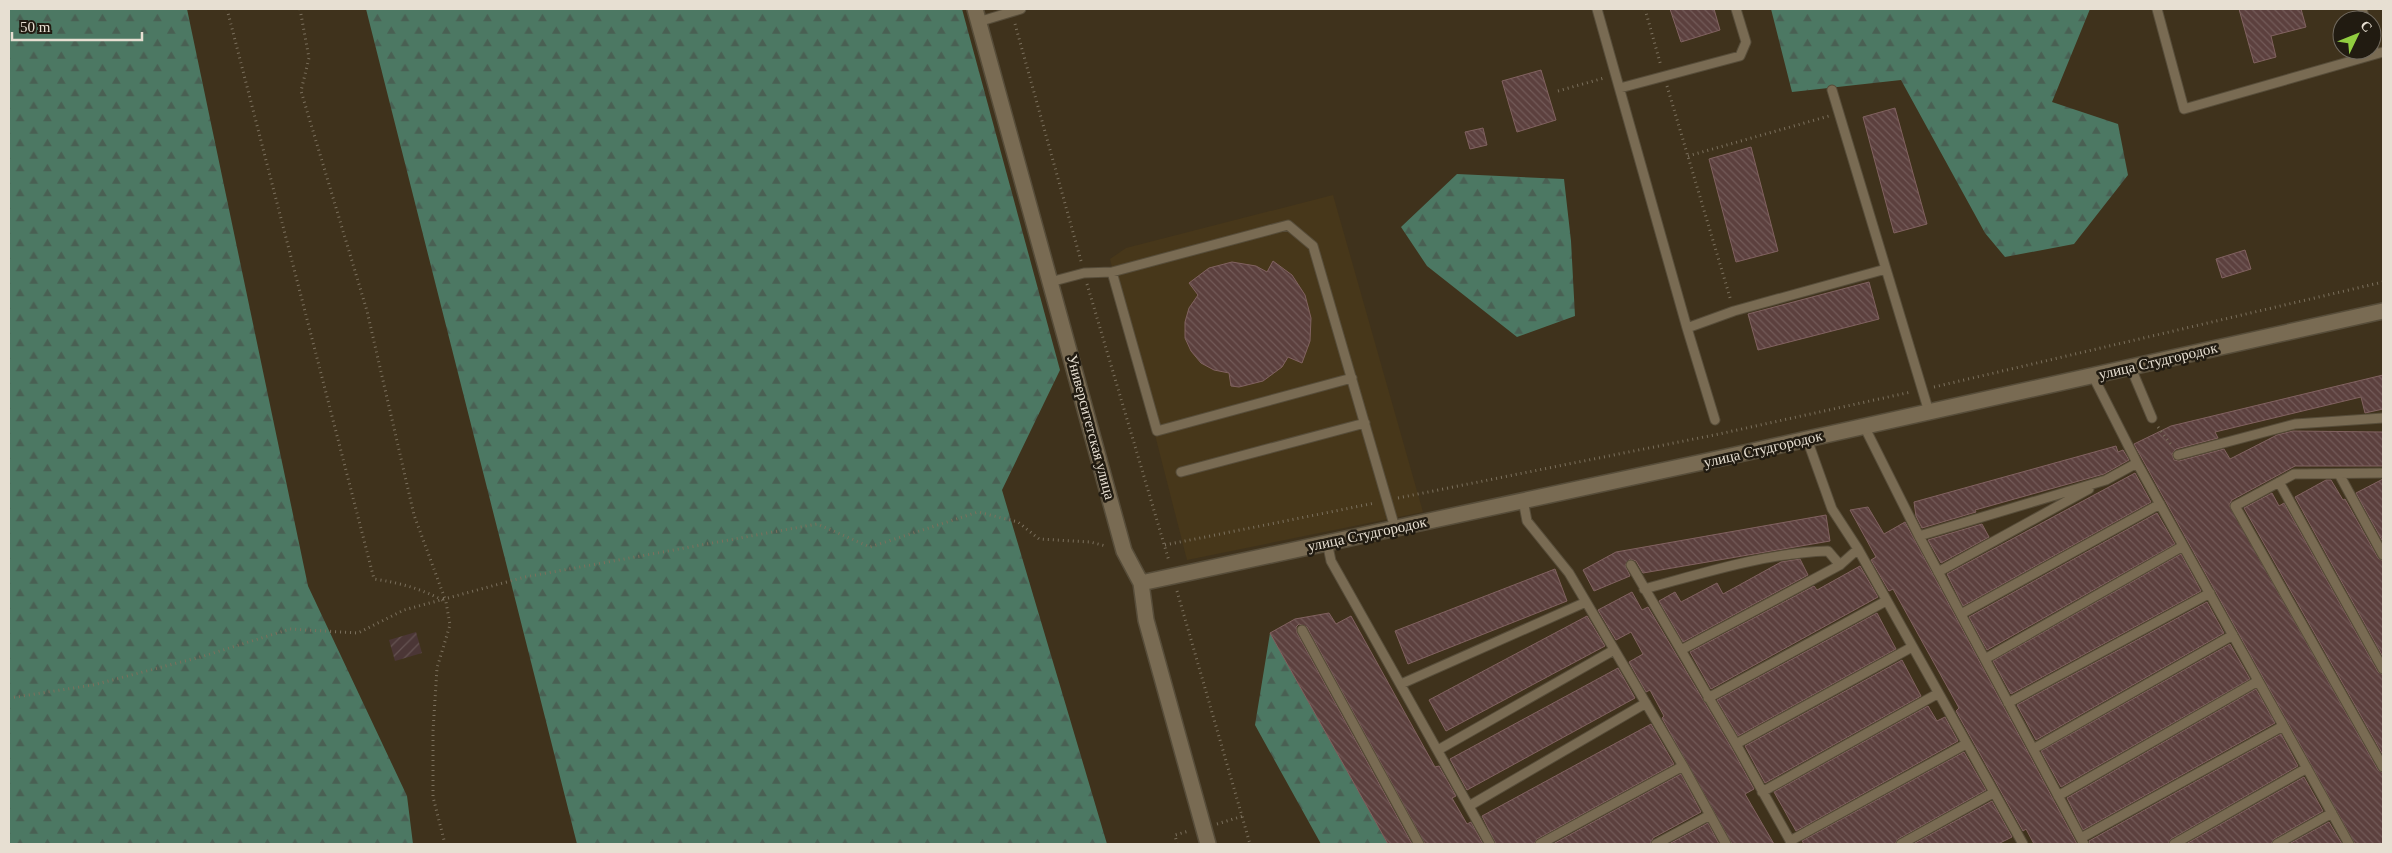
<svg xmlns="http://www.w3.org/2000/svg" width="2392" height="853" font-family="Georgia,serif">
	<defs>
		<pattern id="industrial-furrows" width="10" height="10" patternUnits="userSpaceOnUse" patternTransform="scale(1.25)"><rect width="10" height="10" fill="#4b3636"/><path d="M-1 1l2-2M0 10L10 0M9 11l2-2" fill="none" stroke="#655352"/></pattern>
		<pattern id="forest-firs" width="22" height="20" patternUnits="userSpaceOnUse" patternTransform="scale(1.25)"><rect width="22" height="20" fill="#4c7863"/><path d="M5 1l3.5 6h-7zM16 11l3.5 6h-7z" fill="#496053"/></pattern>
		<pattern id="building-back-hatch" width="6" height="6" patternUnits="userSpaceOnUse" patternTransform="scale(1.25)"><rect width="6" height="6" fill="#5c403e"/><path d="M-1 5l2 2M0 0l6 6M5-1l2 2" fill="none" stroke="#735b59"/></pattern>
	</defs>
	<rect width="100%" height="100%" fill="#3f321c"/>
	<path fill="#47371a" d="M1333,195l90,317 -236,48 -77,-301 16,-11z"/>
	<path fill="url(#industrial-furrows)" d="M416,632l6,21 -27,8 -6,-21z"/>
	<path fill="url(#forest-firs)" d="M9,9h178l121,577 99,210 6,48h-404z
		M366,9h596l98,361 -58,120 105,354h-530z
		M1771,9h319l-38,93 66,22 10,51 -54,69 -69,13 -20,-24 -84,-153 -109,12z
		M1457,174l107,5 7,62 4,75 -58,21 -90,-71 -26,-39z
		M1270,633l118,211h-67l-66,-119z"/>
	<path fill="url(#building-back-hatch)" stroke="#816260" d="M1670,9h44l6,21 -39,12z
		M2239,9h62l5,18 -35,9 5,21 -22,6z
		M1541,70l15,50 -39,12 -15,-51z
		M1895,108l32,116 -33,9 -31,-116z
		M1483,128l4,17 -17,4 -5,-17z
		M1751,147l27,104 -42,11 -27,-103z
		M2245,250l6,19 -29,9 -6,-19z
		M1273,261l19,14 13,20 6,23 -1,23 -8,22 -14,-6 -6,10 -19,14 -24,6 -8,-1 -2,-13 -15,-3 -13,-7 -10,-12 -6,-13v-16l4,-14 9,-13 -9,-12 20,-15 23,-6 24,4 11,6z
		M1869,282l10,37 -121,31 -10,-36z
		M2383,375v34l-18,4 -4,-16 -146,35 3,6 -42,11 -4,5 2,6 5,1 45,-12 6,10 47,-24 16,-4 90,1v34h-88l-63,34 -3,5 149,265 5,3v71h-28l-221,-400 37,-18z
		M2116,446l2,6 5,-2 6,10 -25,14 -129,36 1,2 -54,16 -6,-12 -2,-14z
		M2135,473l16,29 -188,104 -16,-32z
		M2383,479v63l-27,-49z
		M2326,480h5l12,20 2,-1 33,59 5,3v96l-88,-160z
		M2272,493l7,13 5,-3 94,169 5,3v80l-139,-247z
		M1868,507l16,27 21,-12 172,322h-43l-8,-15 -3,2 -67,-120 3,-3 -66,-119 -4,2 -18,-31 5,-3 -26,-47z
		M2157,513l18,31 -188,106 -18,-33z
		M1826,515l4,26 -187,32 -7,-12 -6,-2 -5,6 5,11 -36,15 -11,-21 33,-18z
		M1982,524l7,13 -48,26 -13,-23z
		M2181,554l20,37 -190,103 -18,-33z
		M1800,559l8,16 -125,67 -24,-41 16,-9 6,10 36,-19 6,11 58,-32z
		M1860,566l18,31 -167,92 -21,-37 124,-66 3,4z
		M1555,569l12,32 -159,63 -13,-33z
		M1632,592l10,18 6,-3 83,140 23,42 -9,5 29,50h-42l-70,-126 2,-2 -14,-26 -4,2 -17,-30 14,-8 -12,-22 -15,8 -18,-30z
		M2207,602l17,31 -188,107 -19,-35z
		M1329,613l7,11 15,-8 84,151 4,-1 17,30 -4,2 15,26 4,-2 12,22h-58l-118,-217 -8,-3 -3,3 1,6 115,211h-24l-118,-211 25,-14z
		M1877,613l19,36 -158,87 -21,-36z
		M1587,616l18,30 -159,85 -17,-31z
		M2230,644l20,35 -189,108 -20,-36z
		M1902,660l19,36 -156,87 -20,-37z
		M1618,668l17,30 -168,92 -17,-31z
		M2256,689l19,34 -192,107 -16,-32z
		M1928,706l9,15 8,-4 13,24 -162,90 -22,-39z
		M1651,724l23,40 -137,75 -3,5h-38l-14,-28z
		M2281,734l17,32 -127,73 -3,5h-78l-1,-3z
		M1964,752l22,38 -88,49 -3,5h-91l-2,-3z
		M1681,774l20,38 -48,26 -3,6h-97z
		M2304,777l19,34 -49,28 -3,5h-85z
		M1992,801l20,36 -14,7h-85z
		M2329,822l13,22h-53z
		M1708,823l11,21h-50z"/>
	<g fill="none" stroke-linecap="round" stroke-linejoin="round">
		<g stroke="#574d3a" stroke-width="11">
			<path id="service" d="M1597,9l90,319 28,92
				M2157,9l27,100 199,-57
				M2362,9l3,11
				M978,22l43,-13
				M2372,43l3,11
				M1620,88l120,-32 6,-14 -10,-33
				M1886,269l43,143
				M1050,282l34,-9 28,-1
				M1687,328l47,-17 152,-42 -54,-179
				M2131,368l21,50
				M1352,378l-195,53 -45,-159 176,-47 25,21 82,282
				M1864,426l55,110 187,-56 31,-17 -44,-87
				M1807,439l25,70 26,40 165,295
				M2178,455l117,-31 88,-6
				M2137,463l212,381
				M1181,472l184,-49
				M2383,473l-89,1 -59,32 148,261
				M2339,474l44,81
				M2279,482l104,187
				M1523,500l4,21 42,52 114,193 43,78
				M1919,536l165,308
				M1327,542l4,19 159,283
				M1631,565l105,179 56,100
				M1938,572l151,-83
				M1644,589c60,-16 121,-36 184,-38l12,14
				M1961,614l199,-110
				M1302,630l117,214
				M1681,650l159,-85 18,-16
				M1985,659l198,-113
				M1401,684l185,-82
				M1708,698l178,-97
				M2008,703l202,-110
				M1736,744l176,-97
				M2033,749l200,-114
				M1438,750l176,-100
				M1762,792l175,-98
				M2058,796l200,-115
				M1469,806l177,-103
				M2081,838l202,-112
				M1790,841l176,-97
				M1540,844l143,-78
				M1656,844l54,-29
				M1901,844l92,-51
				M2174,844l133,-76
				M2277,844l55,-31"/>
		</g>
		<g stroke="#574d3a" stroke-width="18">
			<path id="tertiary" d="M975,9l149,542 17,32 5,37 62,224
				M1141,583l585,-126 657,-146"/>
		</g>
		<path stroke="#7b705d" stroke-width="3" stroke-dasharray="1 4" stroke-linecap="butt" d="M227,9l147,570c27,4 48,10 72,23l4,23 -13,43 -4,63v66l12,47
			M300,9l9,49 -8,33 66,220 47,204 31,84
			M1645,9l16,57
			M1015,24l66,237
			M1667,86l64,215
			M1558,91l46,-13
			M1688,156l141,-40
			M1087,284l82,277
			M1934,387l449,-105
			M2158,427l14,19
			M1398,498l321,-64 192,-42
			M1165,545l210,-42
			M1177,591l73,253
			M9,698l84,-13 111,-29 86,-27 68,4 46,-23 121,-33 292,-53 53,23 108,-35 40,10 21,17 51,3 16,4
			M1217,824l26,-8
			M1177,844l-2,-9 14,-4"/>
		<use href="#service" stroke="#796b53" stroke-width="9"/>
		<use href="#tertiary" stroke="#796b53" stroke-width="15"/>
	</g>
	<g text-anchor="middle" stroke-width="5" stroke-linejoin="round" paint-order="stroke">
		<g font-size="15" fill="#e7dfd2" stroke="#211b11">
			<text transform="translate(2158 361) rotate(-13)" y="5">улица Студгородок</text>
			<text transform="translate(1091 427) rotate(75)" y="5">Университетская улица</text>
			<text transform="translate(1763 449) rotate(-13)" y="5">улица Студгородок</text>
			<text transform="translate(1367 534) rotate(-12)" y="5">улица Студгородок</text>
		</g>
	</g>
	<rect width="2392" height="853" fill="none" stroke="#e7dfd2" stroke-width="20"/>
	<g transform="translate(2357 35) rotate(47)"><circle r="24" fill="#211b11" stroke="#70695e"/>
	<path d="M0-4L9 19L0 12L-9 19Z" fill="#91cd40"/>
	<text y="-8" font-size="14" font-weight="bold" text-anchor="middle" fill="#e7dfd2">С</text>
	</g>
	<path d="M12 32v8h130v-8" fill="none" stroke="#e7dfd2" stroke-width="2.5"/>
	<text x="20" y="32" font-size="15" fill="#e7dfd2" stroke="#211b11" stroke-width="4" paint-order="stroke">50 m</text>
</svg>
